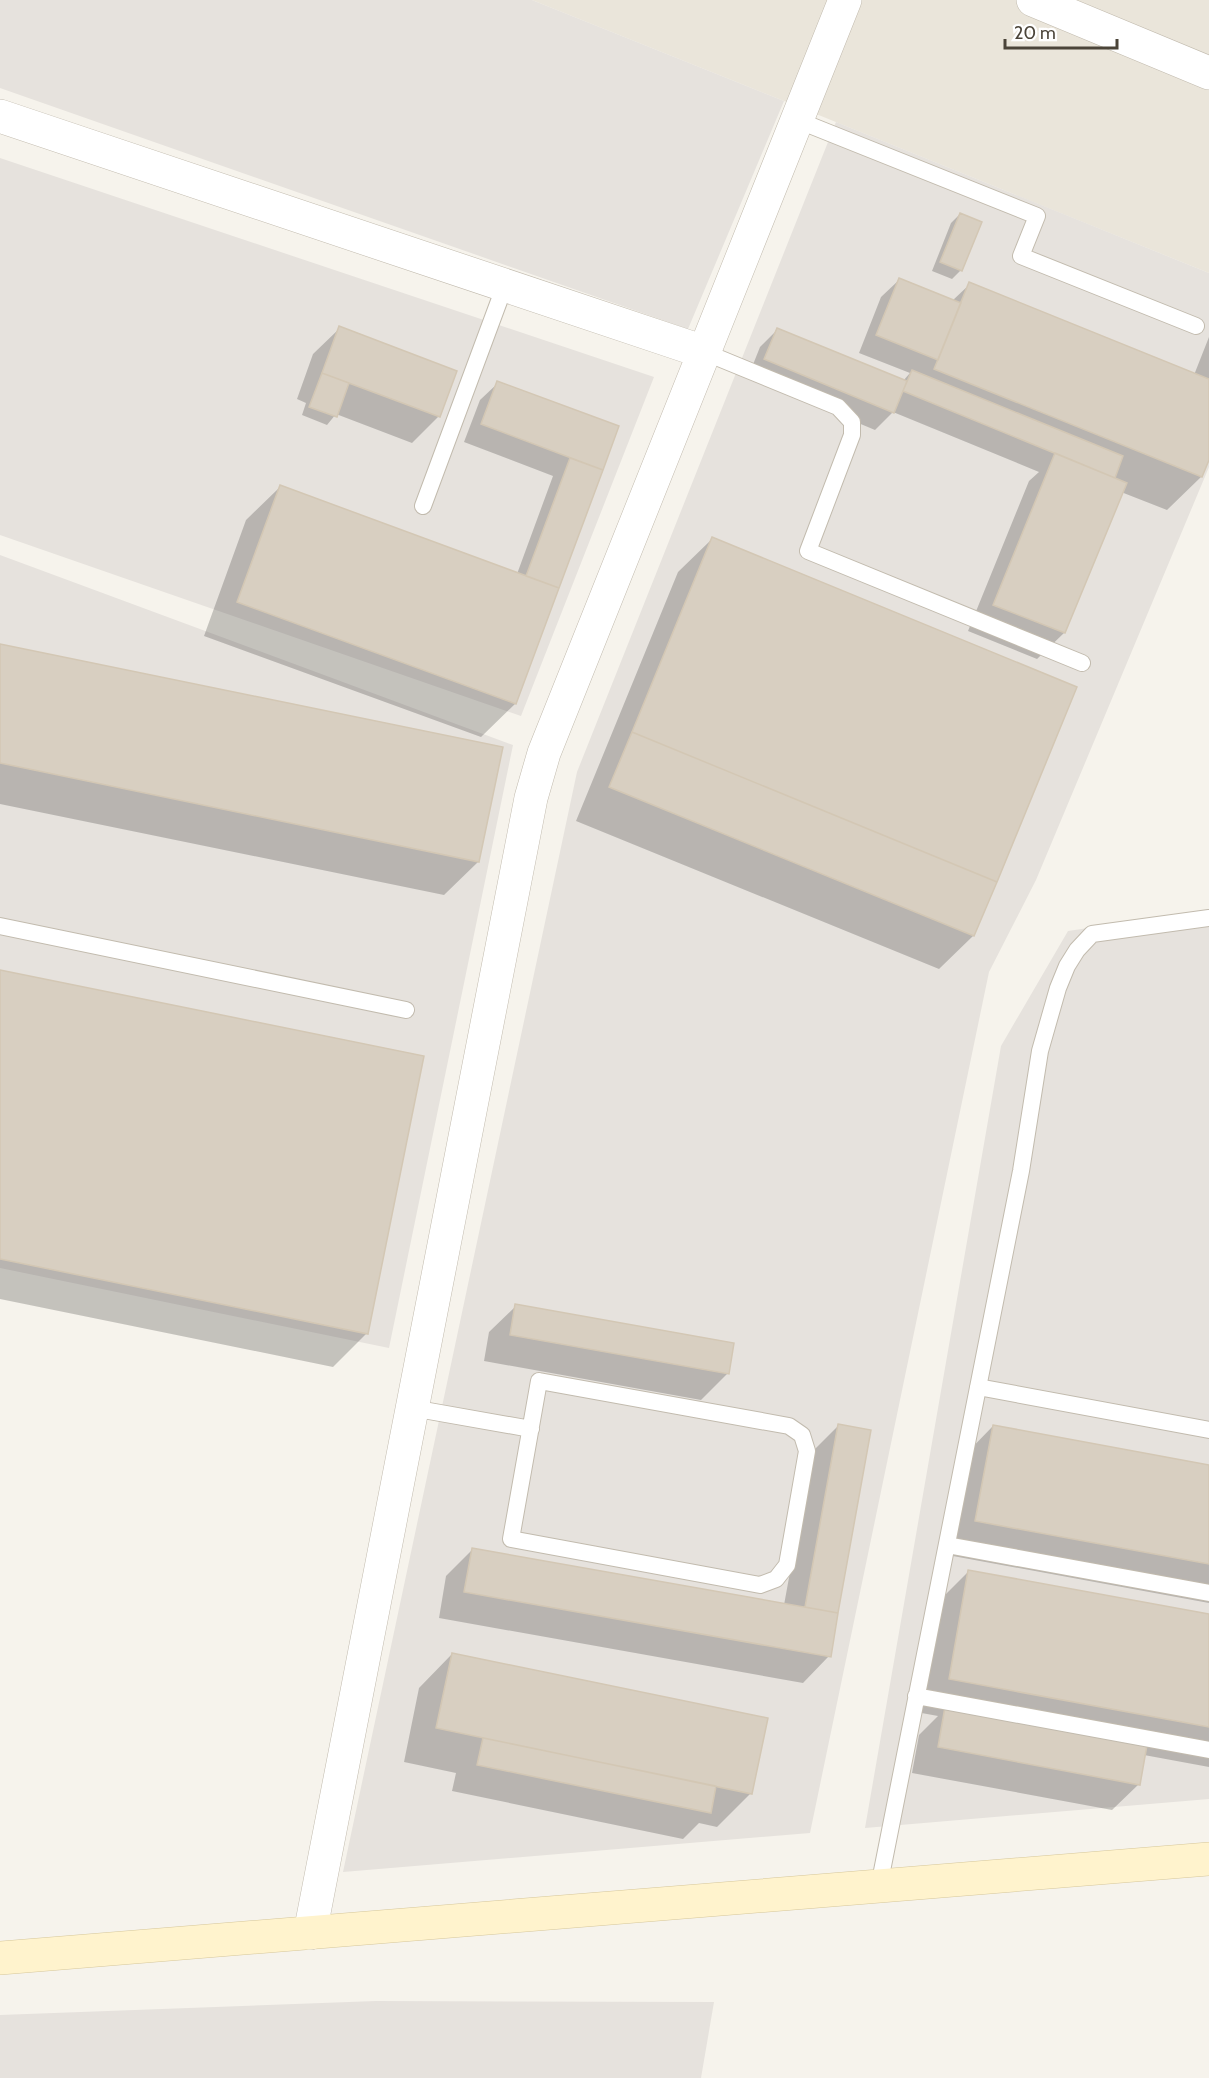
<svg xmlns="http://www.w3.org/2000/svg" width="1209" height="2078" font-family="Cabin,sans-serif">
	<rect width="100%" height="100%" fill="#f6f3ec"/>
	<path fill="#eae5da" d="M532,0h677v273l-425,-172z"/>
	<path fill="#e6e2dd" d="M0,0h532l252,101 -96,228 -688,-241z
		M836,122l373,151v194l-173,413 -47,92 -179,861 -467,39 234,-1100z
		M0,158l654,219 -133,339 -521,-181z
		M0,555l513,190 -124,603 -389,-80z
		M1209,910v889l-344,29 136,-782 67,-115z
		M376,2001l338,1 -13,76h-701v-63z"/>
	<path fill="#0003" d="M960,214l1,56 -9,9 -20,-8 19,-48z
		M899,280l53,21 18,-17 224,91 15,-38v119l-8,21 -34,33 -46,-18 -57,141 -27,26 -69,-28 61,-150 10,-9 -146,-60 -18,18 -127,-53 12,-30 17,-17 126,51 7,-8 -51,-20 22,-56z
		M340,328l99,88 -27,27 -76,-29 -9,11 -25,-10 4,-12 -9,-4 16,-45z
		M498,383l119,44 -102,277 -34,33 -277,-101 42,-116 34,-33 237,87 36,-98 -89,-34 16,-42z
		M712,539l261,397 -34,33 -363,-148 102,-249z
		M0,645l478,217 -34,33 -444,-91z
		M0,971l366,363 -33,33 -333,-68z
		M516,1306l211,68 -26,26 -217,-39 5,-29z
		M838,1426l31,5 -40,225 -26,27 -364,-65 7,-42 27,-27 311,56 28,-153z
		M993,1426l216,40v137l-267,-49 18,-94z
		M969,1571l240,45v151l-65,-12 -5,29 -27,26 -200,-37 7,-38 19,-19 -22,-4 19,-107z
		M452,1654l299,139 -34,34 -18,-4 -16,16 -231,-48 4,-18 -52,-11 15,-74z"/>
	<path fill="#d8cfc1" stroke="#d3c7b4" stroke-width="1.5" d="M960,213l22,9 -20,49 -22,-9z
		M899,278l62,25 -23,57 -62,-25z
		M969,282l240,97v81l-7,17 -268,-108z
		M339,326l118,45 -17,46 -118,-44z
		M777,328l130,53 -13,32 -130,-54z
		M912,370l211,86 -8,22 -212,-87z
		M322,373l27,10 -12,34 -28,-10z
		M497,381l122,45 -16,44 -122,-46z
		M1055,453l72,30 -62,150 -72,-28z
		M570,458l33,12 -44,118 -33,-12z
		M280,485l279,103 -43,116 -279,-102z
		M712,537l365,150 -80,195 -365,-150z
		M0,644l503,103 -24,115 -479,-99z
		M632,732l365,150 -23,54 -365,-149z
		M0,970l424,86 -56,278 -368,-75z
		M515,1304l219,39 -5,31 -219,-39z
		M838,1424l33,6 -33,183 -33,-6z
		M993,1425l216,40v99l-234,-43z
		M472,1548l366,65 -7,44 -367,-65z
		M968,1570l241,44v113l-260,-48z
		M452,1653l316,65 -16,76 -316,-66z
		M945,1707l202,38 -7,40 -202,-38z
		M483,1738l233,48 -5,27 -234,-48z"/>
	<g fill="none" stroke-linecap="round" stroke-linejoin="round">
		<g stroke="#c2bbae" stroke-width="18">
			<path id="lane" d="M797,120l240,96 -16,40 175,70
				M704,352l134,55 14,15v13l-44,116 274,112
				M423,506l82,-221
				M0,926l406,84
				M539,1381l250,45 13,9 5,16 -20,114 -11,14 -16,6 -249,-46z
				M978,1387l231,43
				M412,1408l119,21
				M947,1545l262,48
				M916,1696l293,54
				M879,1886l142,-715 19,-120 18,-63 9,-22 10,-16 15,-16 117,-16"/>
		</g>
		<g stroke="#c2bbae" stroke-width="34">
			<path id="street" d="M1033,0l176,73
				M0,116l704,236
				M310,1933l221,-1135 13,-45 301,-753"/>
		</g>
		<g stroke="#d6c79b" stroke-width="34">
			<path id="secondary" d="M0,1958l1209,-99"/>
		</g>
		<use href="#lane" stroke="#fff" stroke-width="16"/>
		<use href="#street" stroke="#fff" stroke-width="33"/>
		<use href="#secondary" stroke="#fff3cd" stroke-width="33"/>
	</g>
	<path d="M1005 39v9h112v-9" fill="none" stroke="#4b4439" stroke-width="3"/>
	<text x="1014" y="39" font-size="18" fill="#4b4439" stroke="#ffffff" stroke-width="4.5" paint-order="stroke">20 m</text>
</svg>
